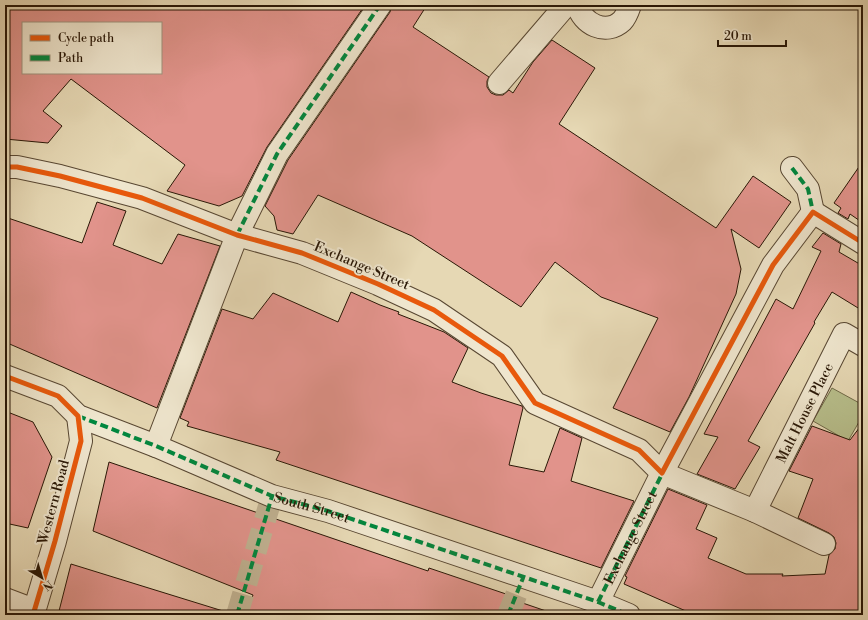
<svg xmlns="http://www.w3.org/2000/svg" width="868" height="620" font-family="'Libre Bodoni',serif">
	<rect width="100%" height="100%" fill="#e6d8b4"/>
	<filter id="stains"><feTurbulence type="fractalNoise" baseFrequency=".005" numOctaves="4"/><feColorMatrix values="0 0 0 0 .2 0 0 0 0 .09 0 0 0 0 .02 0 0 0 .5 -.17"/></filter>
	<radialGradient id="worn" r=".72"><stop offset=".6" stop-color="#630" stop-opacity="0"/><stop offset="1" stop-color="#630" stop-opacity=".3"/></radialGradient>
	<path fill="#b7be8b" stroke="#706a48" d="M832,388l31,17v10l-15,26 -35,-20z"/>
	<path fill="#e1938b" stroke="#291706" fill-rule="evenodd" d="M5,5h360l-98,142 -25,49 -23,10 -52,-15 18,-26 -114,-86 -28,32 19,15 -14,17 -43,-4zM23,23h138v50h-138z
		M392,5h35l-14,22 76,50 -2,4v6l4,6 5,2h7l6,-5 4,3 20,-31 19,-22 43,28 -36,56 157,104 37,-52 38,26 -32,46 -28,-19 10,40 -5,25 -47,103 -19,35 -57,-24 45,-90 -57,-21 -46,-35 -34,45 -109,-71 -94,-41 -25,39 -16,-4 -3,-14 -9,-10 23,-46 102,-148z
		M863,161v62l-13,-9 -2,5 -10,-6 3,-5 -7,-5z
		M97,202l29,9 -13,34 49,19 16,-30 42,12 -63,162 -152,-66v-125l77,26z
		M823,233l18,11 -2,8 24,14v45l-31,-19 -18,30 1,1 -67,118 12,6 -25,42 -38,-15 21,-37 -14,-3 72,-135 17,10 28,-58 -9,-4z
		M351,292l29,13 19,7 -1,2 46,18 24,16 -16,34 29,11 41,13 1,2 -14,57 35,7 16,-44 22,10 -11,43 63,20 -33,67 -325,-108 4,-8 -93,-26 2,-4 -9,-4 42,-109 31,10 20,-26 65,29z
		M5,411l28,11 19,35 -24,71 -23,-5z
		M863,423v192h-168l-71,-31 3,-7 -2,-1 43,-87 39,16 -11,24 21,9 -9,20 38,16h37l-1,2 43,-2 4,-19 6,-6 1,-6 -2,-6 -5,-4 -31,-15 15,-39 -24,-8 23,-45 38,14z
		M109,462l319,109 1,-3 77,26 -1,3 44,15v3h-303l7,-20 -160,-64z
		M71,564l152,47 -1,4h-164z"/>
	<g fill="none" stroke-linecap="round" stroke-linejoin="round">
		<path stroke="#c0b191" stroke-width="22" stroke-dasharray="22 11" stroke-linecap="butt" d="M237,615l35,-119
			M508,615l15,-37"/>
		<g stroke="#584732" stroke-width="24">
			<g id="minor">
				<path d="M578,5c4,19 28,31 44,16 4,-4 6,-10 8,-16"/>
				<path d="M499,83l67,-78"/>
				<path d="M5,167h12l43,9 82,22 95,37 65,18 76,31 56,26 68,46 33,47 104,47 23,23 93,38 69,33"/>
				<path d="M792,168l16,21 5,23"/>
				<path id="s1" d="M5,376l53,20 20,20 78,30 116,50 56,15 270,91 31,13"/>
				<path d="M156,446l81,-211 40,-81 103,-149"/>
				<path id="s2" d="M755,511l89,-177 19,11"/>
				<path d="M5,599l29,11"/>
				<path id="s3" d="M598,602l64,-129 111,-208 40,-53 50,31"/>
				<path d="M33,615l22,-74 26,-100 -3,-25"/>
			</g>
		</g>
		<use href="#minor" stroke="#efe6ce" stroke-width="22"/>
		<path stroke="#00873e" stroke-width="4" stroke-dasharray="8 4" stroke-linecap="butt" d="M792,168l16,21 5,23
			M237,235l40,-81 103,-149
			M78,416l78,30 116,50 56,15 270,91 31,13
			M598,602l66,-132
			M237,615l35,-119
			M508,615l15,-37"/>
		<g stroke="#efe6ce" stroke-width="8">
			<path id="cycleway" d="M5,167h12l43,9 82,22 95,37 65,18 76,31 56,26 68,46 33,47 104,47 23,23 111,-208 40,-53 50,31
				M5,376l53,20 20,20 3,25 -26,100 -22,74"/>
		</g>
		<use href="#cycleway" stroke="#e8590c" stroke-width="5"/>
	</g>
	<g text-anchor="middle" stroke-width="4" stroke-linejoin="round" paint-order="stroke">
		<g font-size="14" fill="#291706" stroke="#efe6ce">
			<text transform="translate(362 265) rotate(23)" y="5">Exchange Street</text>
			<text dy="5" stroke="none"><textPath href="#s2" startOffset="110">Malt House Place</textPath></text>
			<text transform="translate(53 502) rotate(-75)" y="5">Western Road</text>
			<text dy="5" stroke="none"><textPath href="#s1" startOffset="336">South Street</textPath></text>
			<text dy="5" stroke="none"><textPath href="#s3" startOffset="72">Exchange Street</textPath></text>
		</g>
	</g>
	<rect width="868" height="620" fill="none" stroke="#e6d8b4" stroke-width="20"/>
	<rect x="6" y="6" width="856" height="608" fill="none" stroke="#291706" stroke-width="2"/>
	<rect x="10" y="10" width="848" height="600" fill="none" stroke="#291706"/>
	<rect x="22" y="22" width="140" height="52" fill="#efe6ce" stroke="#a0937e"/>
	<rect x="30" y="35" width="20" height="6" fill="#e8590c" stroke="#a0937e"/>
	<text x="58" y="42" font-size="12" fill="#291706">Cycle path</text>
	<rect x="30" y="55" width="20" height="6" fill="#00873e" stroke="#a0937e"/>
	<text x="58" y="62" font-size="12" fill="#291706">Path</text>
	<g transform="translate(42 578) rotate(142)" stroke="#efe6ce" stroke-width="3" paint-order="stroke">
	<path d="M0-3L7 15L0 10L-7 15Z" fill="#291706"/>
	<text y="-6" font-size="11" font-weight="bold" text-anchor="middle" fill="#291706">N</text>
	</g>
	<path d="M718 40v6h68v-6" fill="none" stroke="#291706" stroke-width="2"/>
	<text x="724" y="40" font-size="12" fill="#291706" stroke="#efe6ce" stroke-width="3" paint-order="stroke">20 m</text>
	<rect width="100%" height="100%" filter="url(#stains)"/>
	<rect width="100%" height="100%" fill="url(#worn)"/>
</svg>
